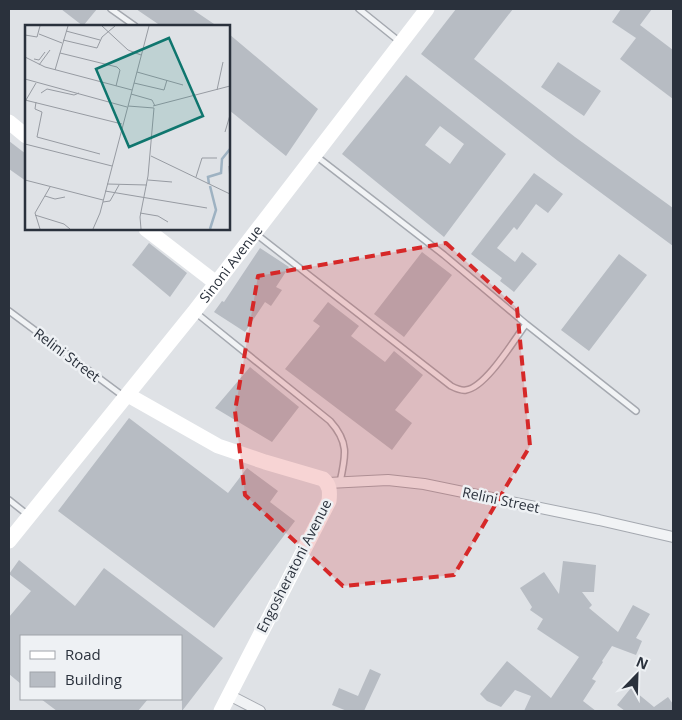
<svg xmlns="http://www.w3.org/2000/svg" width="682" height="720" font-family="'Open Sans',sans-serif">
	<rect width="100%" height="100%" fill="#dfe2e6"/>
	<path fill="#b7bcc3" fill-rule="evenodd" d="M61,9h36l-14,17z
		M136,9h56l25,17h-56z
		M456,9h57l-39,50 101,78 98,71v38l-115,-85 -137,-107z
		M621,9h31l-12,16 33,25v49l-53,-40 16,-21 -24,-16z
		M229,34l89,75 -32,47 -57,-46z
		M558,62l43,29 -17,25 -43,-29z
		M406,75l100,79 -62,83 -102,-83zM440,126l24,18 -14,20 -25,-19z
		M9,141l17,13v27l-17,-12z
		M534,173l29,21 -15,19 -12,-9 -19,26 -3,-3 -17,21 18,14 7,-10 15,12 -23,28 -14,-11 2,-3 -31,-24z
		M149,243l38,30 -17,24 -38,-32z
		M260,248l29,19 -13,20 6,3 -11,16 -6,-4 -20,30 -31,-20 8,-11 2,1z
		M422,252l30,23 -48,62 -30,-23z
		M619,254l28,21 -58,76 -28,-21z
		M328,302l31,24 -8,10 34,26 9,-11 29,24 -28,35 17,13 -20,27 -107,-81 35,-43 -7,-5z
		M250,367l49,40 -27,35 -57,-34z
		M129,418l99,75 19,-25 31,23 -8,11 25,19 -81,107 -156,-117z
		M19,560l56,46 29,-38 119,90 -41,53 -1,-75h-160v48l-12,-10v-57l22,-26 -22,-17z
		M563,561l33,4 -2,27h-12l10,13 -3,3 29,24 15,-27 17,9 -14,24 6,3 -6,14 -24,-9 -10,15 1,1 -11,17 4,2 -13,20 13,10h-72l7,-15 -16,-6 -14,17 -14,-6 -7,-7 27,-33 44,37 28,-41 -42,-28 6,-10 -13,-9 2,-3 -12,-19 24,-16 15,22z
		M370,669l11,5 -17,37h-17l-15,-6 7,-17 19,8z
		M631,688l23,19 14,-10 5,7v7h-48l-8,-6z
		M41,699h107l-10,12h-81z"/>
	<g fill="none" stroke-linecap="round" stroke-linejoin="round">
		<g stroke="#a5a9b0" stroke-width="8">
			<path id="lane" d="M111,9l24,17
				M359,9l41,33
				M316,156l128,99 82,69 110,87
				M256,234l195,152c4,2 10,5 15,4 20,-3 48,-50 60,-66
				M9,311l114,85
				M195,312l135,109c19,21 16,34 10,61
				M9,500l19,15"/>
		</g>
		<g stroke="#a5a9b0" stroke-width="12">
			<path id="street" d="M328,483l60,-3 36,4 175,36 74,17
				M229,695l31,16"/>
		</g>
		<use href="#lane" stroke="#f1f3f5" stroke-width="5"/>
		<use href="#street" stroke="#f1f3f5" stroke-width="10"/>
		<g stroke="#fff" stroke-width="15">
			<path d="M9,122l17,14"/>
			<path d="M146,229l70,54"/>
			<path d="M128,395l90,51 47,16 58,17c7,6 7,13 6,22l-108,210"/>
			<path id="s1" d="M9,541l185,-229 233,-303"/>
		</g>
	</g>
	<path fill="#d62828" fill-opacity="0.2" stroke="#d62828" stroke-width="4" stroke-dasharray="10 6" stroke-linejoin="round" d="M446,243l71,65 13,138 -76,129 -111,11 -98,-91 -10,-84 23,-135z"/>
	<g text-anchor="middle" stroke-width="5" stroke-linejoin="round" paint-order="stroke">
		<g font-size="14" fill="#2a313c" stroke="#eef1f4">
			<text dy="5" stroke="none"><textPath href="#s1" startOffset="355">Sinoni Avenue</textPath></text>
			<text transform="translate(67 355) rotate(37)" y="5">Relini Street</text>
			<text transform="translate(501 500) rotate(12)" y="5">Relini Street</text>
			<text transform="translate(294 566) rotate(-63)" y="5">Engosheratoni Avenue</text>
		</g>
	</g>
	<g transform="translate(25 25)">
		<rect width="205" height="205" fill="#dfe2e6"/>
		<path fill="none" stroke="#9eb2c2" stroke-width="2.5" d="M184,159l-1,-7 13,-4 1,-14 8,-10M185,204l6,-19 -6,-24"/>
		<path fill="none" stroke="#979ba2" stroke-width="1" d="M77,1l26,24 13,5M41,6l34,9M14,9l23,9M0,10l12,2 3,-11M38,15l34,8 5,-11 13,-11M35,28l8,-27M0,32l20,10 87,23M9,34l5,1 6,-8M14,40l11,-15M30,45l5,-17 57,14 3,3 -4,16M112,47l46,13M0,54l102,28M109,58l30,7 3,-10M192,65l6,-28M16,68l6,-4 27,6 5,-2M106,69l21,6 3,6M0,75l97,24M1,75l10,-17M11,77l-1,7 7,3 -5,25 63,17M103,81l26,2 -6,68 -8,41 1,12M128,81l77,-20M200,107l5,-17M0,119l87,22M126,131l79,38M204,141l1,16M171,152l6,-19h15M0,155l78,20M123,155l24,2M82,159l40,1M80,166l102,17M20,171l10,3 10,-2M78,177l7,-1 9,-16M115,188l18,3 10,6M10,190l29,9 6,5M15,204l-5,-16 15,-26M68,204l7,-16 49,-187"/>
		<path fill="#0f766e" fill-opacity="0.15" stroke="#0f766e" stroke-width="2.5" d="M144,13l34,78 -74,31 -33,-78z"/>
		<rect width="205" height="205" fill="none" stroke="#2a313c" stroke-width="2.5"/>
	</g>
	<rect width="682" height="720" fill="none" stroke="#2a313c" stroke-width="20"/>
	<rect x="20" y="635" width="162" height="65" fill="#eef1f4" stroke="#a0a4aa"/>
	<rect x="30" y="651" width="25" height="8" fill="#ffffff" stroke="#a0a4aa"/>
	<text x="65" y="660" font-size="15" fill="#2a313c">Road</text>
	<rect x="30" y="672" width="25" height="15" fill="#b7bcc3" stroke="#a0a4aa"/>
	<text x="65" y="685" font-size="15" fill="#2a313c">Building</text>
	<g transform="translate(637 675) rotate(23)" stroke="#eef1f4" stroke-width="4" paint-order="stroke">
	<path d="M0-4L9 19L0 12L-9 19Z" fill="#2a313c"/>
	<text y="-8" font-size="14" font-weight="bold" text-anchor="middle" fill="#2a313c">N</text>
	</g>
</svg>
